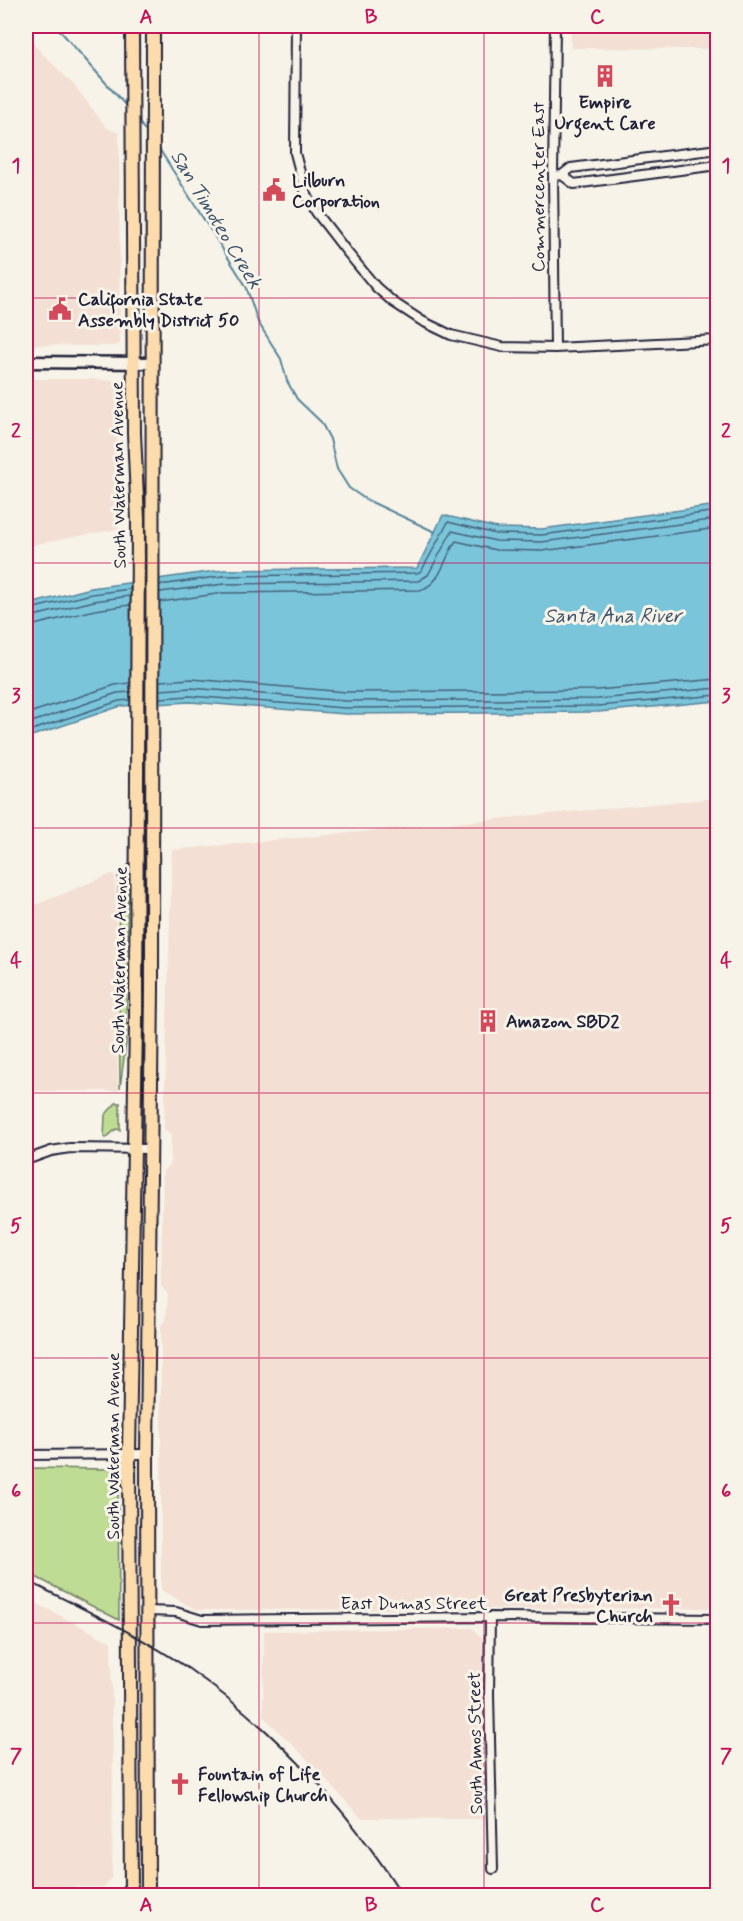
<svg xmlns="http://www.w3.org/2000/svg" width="743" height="1921" font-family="Mynerve,sans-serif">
	<rect width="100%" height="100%" fill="#f7f3e8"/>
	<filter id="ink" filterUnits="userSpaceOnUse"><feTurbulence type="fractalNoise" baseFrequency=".0167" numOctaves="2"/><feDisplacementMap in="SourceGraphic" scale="12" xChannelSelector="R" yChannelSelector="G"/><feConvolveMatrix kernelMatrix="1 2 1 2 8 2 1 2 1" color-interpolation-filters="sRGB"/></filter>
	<g filter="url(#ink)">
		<path fill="#f3dfd4" d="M571,26h138v23l-138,-1z
			M26,37l48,48 33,43 12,5 1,211 -8,2 -79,-1 -7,-3z
			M33,379h58l26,2 1,148 -92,17v-163z
			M717,798v810l-520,2 -36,-20v-265l5,-4 2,-27 -7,-8 2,-116 7,-4 1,-31 -7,-6 8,-279z
			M111,874l4,1 3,216h-92v-182z
			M26,1598l85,44 2,137 -1,98 -8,10h-78z
			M472,1628l10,10 2,181 -123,-1 -52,-57 -46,-45 1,-85z"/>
		<path fill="#bfdc94" stroke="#707f68" stroke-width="1.5" d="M128,865l-2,178 -6,45 -2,-211z
			M116,1103h4v27l-4,-1 -10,9 -2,-1 1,-22z
			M26,1468l85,1 7,8 1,143 -93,-48z"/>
		<path fill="#7ac5da" stroke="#57849a" stroke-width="1.5" d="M717,505v196l-119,11 -253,2 -155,-12 -69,4 -95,32v-133l65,-17 132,-18 194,-2 26,-53 54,13 45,1z"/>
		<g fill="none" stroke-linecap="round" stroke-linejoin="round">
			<path stroke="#45637b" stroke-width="1.5" d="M160,585l63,-9 195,-3 4,-3 26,-48 48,12 46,1 176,-24
				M160,592l64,-8 194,-3 10,-6 24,-44 44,10 46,1 176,-23
				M160,602l64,-9 196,-3c22,-6 24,-33 36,-49l40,9 46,1 176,-23
				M26,610l66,-16 38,-5
				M26,618l68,-17 36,-5
				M26,627l69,-17 35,-5
				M160,681l32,-2 154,13 251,-2 121,-11
				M160,690l31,-2 155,13 252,-2 120,-11
				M160,698l30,-2 155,12 253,-2 120,-11
				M26,714l89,-29 15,-2
				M26,724l91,-31 13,-1
				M26,732l93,-31 11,-1"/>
			<path stroke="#57849a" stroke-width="2" d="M56,26l71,81
				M138,121l9,12
				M158,147l88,139 12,36 23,37 6,22 10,18 24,23 9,17 7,30 12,19 16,11 70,33"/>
			<g stroke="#22223b" stroke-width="12">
				<path id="street" d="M296,26l-1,127 10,38 11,21 31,40 29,35 17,15 29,19 29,14 51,12 53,1 163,-8
					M562,175l12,9 144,-19
					M553,176l9,-1 9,-7 147,-19
					M555,348l-2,-172 2,-150
					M26,1160l25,-9 19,-3 79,1
					M26,1455l121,-1
					M148,1611l28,1 26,8 288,-3 228,2
					M490,1617l-1,78 4,174"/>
			</g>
			<g stroke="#22223b" stroke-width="15">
				<path id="secondary" d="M26,362l126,1"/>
			</g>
			<g stroke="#22223b" stroke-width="16">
				<path id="primary" d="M131,1896l-2,-443 7,-430 2,-503 -4,-87 -2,-407
					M148,1896l-1,-442 5,-465 1,-963"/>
			</g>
			<use href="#street" stroke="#f7f3e8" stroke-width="8"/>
			<use href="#secondary" stroke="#f7f3e8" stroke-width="10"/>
			<use href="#primary" stroke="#fcdcac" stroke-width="12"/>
			<path stroke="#22223b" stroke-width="2" d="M26,1580c55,28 112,54 163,89 87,61 157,138 214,227"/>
		</g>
	</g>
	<path fill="none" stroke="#c2185b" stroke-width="1.5" stroke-opacity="0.55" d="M259,26v1870M484,26v1870M26,298h692M26,563h692M26,828h692M26,1093h692M26,1358h692M26,1623h692"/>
	<defs>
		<g id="building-bare" transform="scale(1.8)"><path d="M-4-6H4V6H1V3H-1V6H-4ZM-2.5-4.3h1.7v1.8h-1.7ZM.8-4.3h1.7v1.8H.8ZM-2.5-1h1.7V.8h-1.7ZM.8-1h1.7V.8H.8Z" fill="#d1495b" stroke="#f7f3e8" stroke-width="2.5" paint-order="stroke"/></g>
		<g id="civic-bare" transform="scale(1.8)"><path d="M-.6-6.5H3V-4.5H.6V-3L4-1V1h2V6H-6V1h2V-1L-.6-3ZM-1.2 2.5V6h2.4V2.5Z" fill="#d1495b" stroke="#f7f3e8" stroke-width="2.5" paint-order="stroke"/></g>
		<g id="church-bare" transform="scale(1.8)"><path d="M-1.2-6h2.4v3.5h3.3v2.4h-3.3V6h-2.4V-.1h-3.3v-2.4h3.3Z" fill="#d1495b" stroke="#f7f3e8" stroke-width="2.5" paint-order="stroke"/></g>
	</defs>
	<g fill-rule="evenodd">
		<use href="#building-bare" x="605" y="76"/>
		<use href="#civic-bare" x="274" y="190"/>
		<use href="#civic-bare" x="60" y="309"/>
		<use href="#building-bare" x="488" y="1021"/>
		<use href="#church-bare" x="671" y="1605"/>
		<use href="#church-bare" x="180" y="1784"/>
	</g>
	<g text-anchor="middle" stroke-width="6" stroke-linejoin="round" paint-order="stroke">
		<g font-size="18" font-weight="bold" fill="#22223b" stroke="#f7f3e8" text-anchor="start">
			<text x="605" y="108" text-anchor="middle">Empire<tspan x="605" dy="21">Urgent Care</tspan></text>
			<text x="292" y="186">Lilburn<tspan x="292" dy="21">Corporation</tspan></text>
			<text x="78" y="305">California State<tspan x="78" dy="21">Assembly District 50</tspan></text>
			<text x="506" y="1027">Amazon SBD2</text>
			<text x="653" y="1601" text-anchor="end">Great Presbyterian<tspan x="653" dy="21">Church</tspan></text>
			<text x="198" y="1780">Fountain of Life<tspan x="198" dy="21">Fellowship Church</tspan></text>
		</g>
		<g font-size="18" fill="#22223b" stroke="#f7f3e8">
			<text transform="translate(538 187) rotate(-90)" y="6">Commercenter East</text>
			<text transform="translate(118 475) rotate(-91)" y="6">South Waterman Avenue</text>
			<text transform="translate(119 960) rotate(-89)" y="6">South Waterman Avenue</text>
			<text transform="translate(113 1446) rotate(-90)" y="6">South Waterman Avenue</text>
			<text x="414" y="1609">East Dumas Street</text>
			<text transform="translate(475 1743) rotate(-91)" y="6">South Amos Street</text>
		</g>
		<g font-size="20" font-style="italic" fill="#3c536b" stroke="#f7f3e8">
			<text transform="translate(217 219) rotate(59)" y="7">San Timoteo Creek</text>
			<text x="613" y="622">Santa Ana River</text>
		</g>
	</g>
	<rect width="743" height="1921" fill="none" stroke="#f7f3e8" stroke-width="66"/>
	<rect x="33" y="33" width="677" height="1855" fill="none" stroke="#c2185b" stroke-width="2"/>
	<g font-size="20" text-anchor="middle" font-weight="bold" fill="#c2185b">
		<text x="146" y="23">A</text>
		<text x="371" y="23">B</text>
		<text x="597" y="23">C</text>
		<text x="16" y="172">1</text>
		<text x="726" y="172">1</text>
		<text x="16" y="437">2</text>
		<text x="726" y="437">2</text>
		<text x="16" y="702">3</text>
		<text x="726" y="702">3</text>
		<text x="16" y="967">4</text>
		<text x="726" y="967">4</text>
		<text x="16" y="1232">5</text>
		<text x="726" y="1232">5</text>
		<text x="16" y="1497">6</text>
		<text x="726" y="1497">6</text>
		<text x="16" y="1762">7</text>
		<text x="726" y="1762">7</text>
		<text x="146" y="1911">A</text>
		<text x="371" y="1911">B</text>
		<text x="597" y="1911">C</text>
	</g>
</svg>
